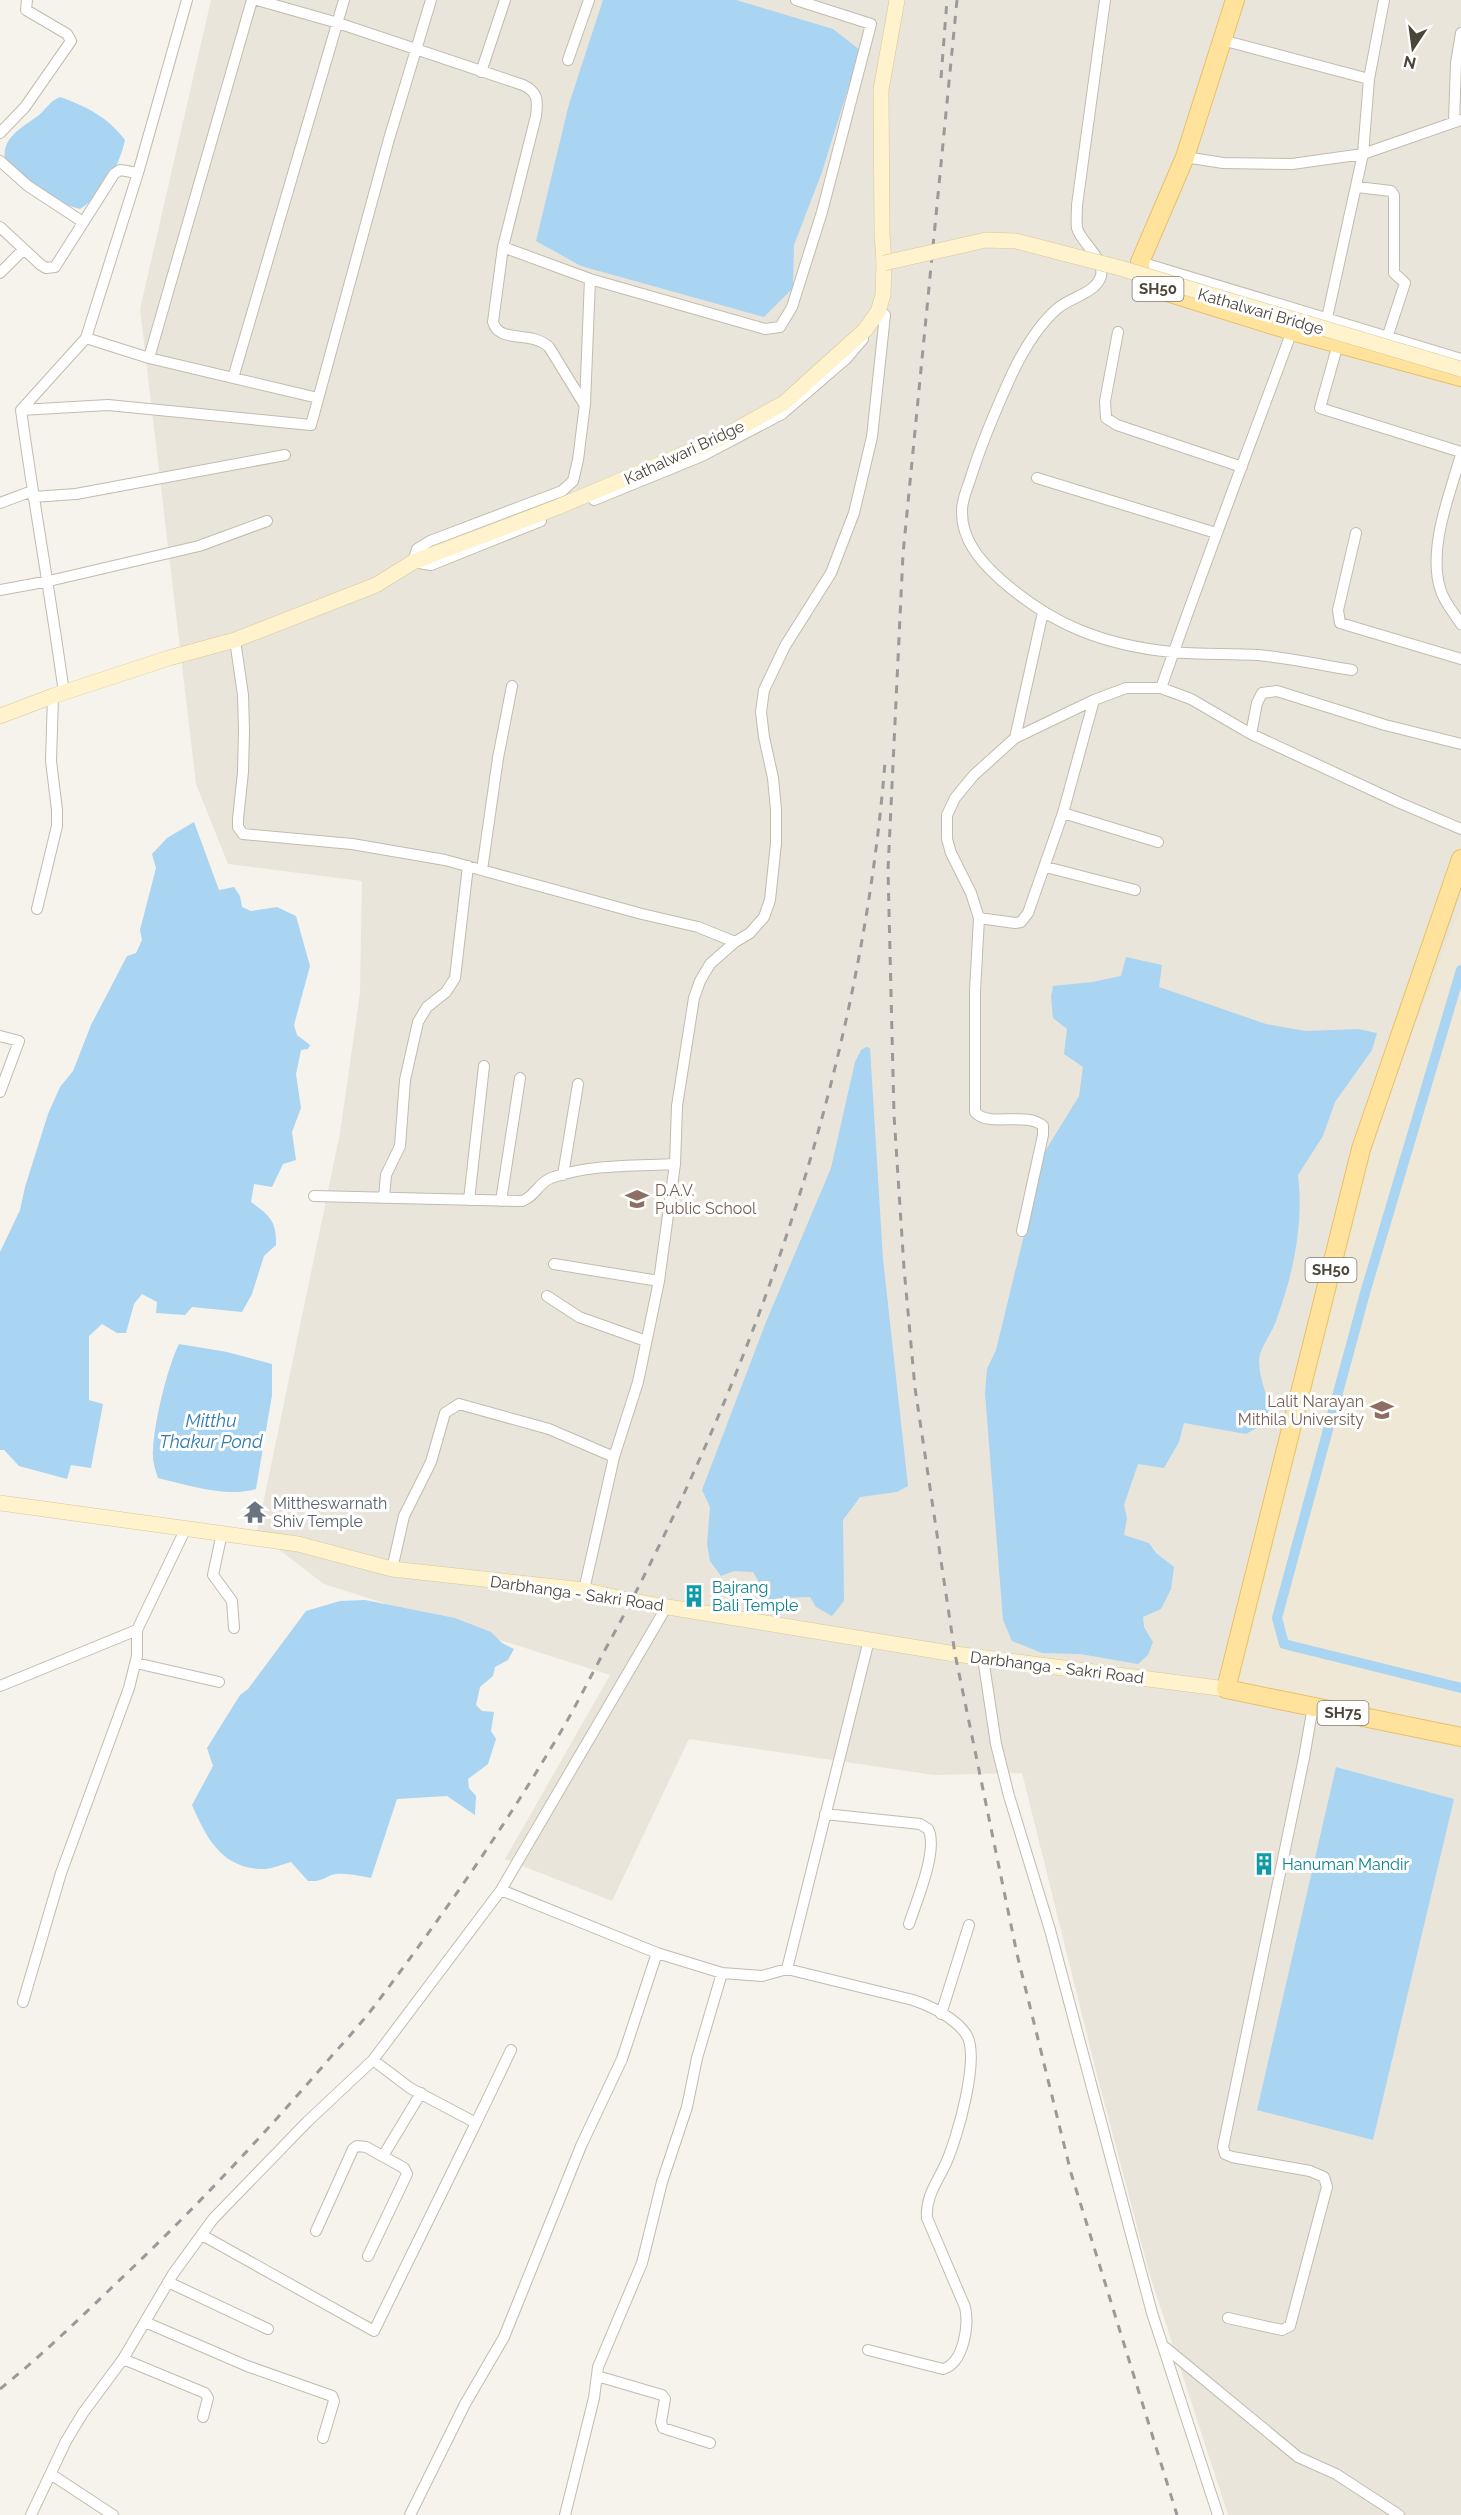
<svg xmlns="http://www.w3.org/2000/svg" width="1461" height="2515" font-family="Raleway,sans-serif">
	<rect width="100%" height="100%" fill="#f6f3ec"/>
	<path fill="#eae5da" d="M211,0h1250v2515h-233l-79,-243 -54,-205 -73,-294 -88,2 -245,-36 -77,162 -107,-42 105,-184 -286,-91 -67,-51 83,-400 20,-140 2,-112 -134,-17 -32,-80 -56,-475z"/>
	<path fill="#efe8d6" d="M1461,905v822l-221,-41 -2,-11 132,-530z"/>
	<path fill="#a9d4f2" d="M603,0h133l97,29 27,21 -38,122 -28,73 -1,43 -29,29 -183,-51 -45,-25 33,-137z
		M60,97c26,9 49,21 65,43 -6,27 -22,55 -45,69 -30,-7 -51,-29 -75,-48 -4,-24 17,-33 34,-46 8,-7 11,-14 21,-18z
		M194,822l25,68 15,-3 6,9 2,11 9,4 26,-4 19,9 14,50 -16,59 3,10 13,10 -2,4 -7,1 -5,24 5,34 -9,24 4,28 -13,4 -11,23 -18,-3 -3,18c18,13 26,19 25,43l-12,11 -12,38 -10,18 -50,-5 -7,8 -29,-2 1,-11 -15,-8 -8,10 -8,29h-9l-15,-9 -13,12v64l14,4 -12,64 -20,-3 -4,14 -48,-13 -15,-16h-4v-198l20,-42 5,-23 23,-73 12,-27 13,-16 18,-46 36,-69 9,-3 6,-13 -2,-10 16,-62 -4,-14 15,-16z
		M1126,957l36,8 -3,22 107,37 40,7 52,-2 19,4 -5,17 -37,52 -12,34 -25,39c6,49 -5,100 -22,146 -4,12 -16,26 -17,39 0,17 7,33 12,50l-6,13 -19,11 -62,-11 -5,19 -15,26 -26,-4 -14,41 3,13 -3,17 25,8 7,10 18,14 -3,22 -10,20 -18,8 1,10 9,15 -5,13 -10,9 -58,-10 -38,-1 -30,-12 -9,-21 -18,-227 2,-24 9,-19 48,-197 35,-57 4,-29 -19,-13 3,-25 -14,-11 -2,-21 2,-11 39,-4 29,-6z
		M866,1047l4,1 13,211 25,227 -11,6 -37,5 -17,23 1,81 -12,15 -16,-9 -6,-10 -32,1 -17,7 2,-16 -10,-17 -19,-1 -13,5 -11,-15 -3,-17 3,-37 -8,-17 64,-168 65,-154 24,-106 6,-12z
		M179,1344l48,8 45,12v31l-16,94c-30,9 -68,-4 -98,-11 -3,-9 -6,-18 -5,-28 1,-27 14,-82 26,-106z
		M365,1600l90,18 36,14 11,11 12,6 -6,11 -13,7 -2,9 -13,11 -4,18 6,6 12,1 -3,19 5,8 -8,25 -20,15 1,9 7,8 -1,19 -28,-19 -50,3 -26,79c-11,-2 -23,-5 -35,-4 -12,2 -11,8 -28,7l-17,-19c-8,2 -19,7 -27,7 -42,0 -57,-30 -72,-64l21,-39 -6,-18 33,-53 8,-6 58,-78 34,-10z
		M1336,1767l118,32 -81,341 -116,-30z"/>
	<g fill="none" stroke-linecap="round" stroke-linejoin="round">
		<path stroke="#a9d4f2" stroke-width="10" d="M1461,970l-96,323 -88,325 7,26 177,44"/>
		<g stroke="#c2bbae" stroke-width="12">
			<path id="minor" d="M257,0l81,23 185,62c15,7 15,15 13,31l-33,131 -10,75c6,22 38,8 56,25l35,57
				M1105,0l-28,205c0,7 -1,16 0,23 4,15 28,30 24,48 -5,17 -30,21 -43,32 -20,17 -35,43 -46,66 -16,35 -31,70 -42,106 -3,9 -8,20 -8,30 -1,29 18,51 38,69 52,46 103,66 172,73 29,3 58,1 86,3 32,3 63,10 94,15
				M1222,40l147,39
				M568,60l21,-60
				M481,72l24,-72
				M1454,122l2,-59 5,-30
				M0,133l25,-26 46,-66 -4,-7 -41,-24 1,-10
				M1185,157l38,6 69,1 71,-10 98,-34
				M0,161l28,25 55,36
				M1357,187l34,4 3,4v78l11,10 -18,55
				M0,227l41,38 5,3 9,-1 59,-93 6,-4 18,3
				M503,247l87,32 175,50 15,-2 12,-20 30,-95 49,-188 -75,-24
				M1140,262l321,97
				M0,273l24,-24
				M1327,318l36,-164 6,-75 15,-79
				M1118,332l-13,69 1,17 11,7 125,42
				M86,338l63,20 169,40
				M1338,344l-18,64 141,44
				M149,358l103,-358
				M233,378l111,-378
				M21,410l87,-5 203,20 78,-286 42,-139
				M1461,455c-11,38 -33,93 -21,133 3,13 14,25 21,36
				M1037,478l179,55
				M33,497l43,-3 209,-39
				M594,500l108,-44 80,-42 64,-55 17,-20
				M0,503l32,-12
				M541,521l-110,44 -18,-3 4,-13 13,-8 132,-50 11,-10 5,-21 7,-56 5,-125
				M1356,533l-18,77 2,13 121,36
				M0,590l49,-9 150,-35 68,-25
				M235,640l8,55 1,35 -1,42 -5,47v8l5,7 109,10 93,16 197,54 56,13 37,15
				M1161,688c42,-120 87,-238 131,-357
				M64,693c-13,-95 -30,-188 -43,-283l65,-72 52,-165 49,-173
				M1251,734l6,-31 5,-10 15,-2 108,34 76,19
				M1015,738l28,-126
				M1063,813l95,29
				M1046,867l89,23
				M482,870l16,-112 14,-72
				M37,909l20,-83v-16l-6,-49 2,-65
				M979,918l36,5 6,-1 7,-9 35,-100 31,-113
				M0,1036l19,5 -19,51
				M563,1175l15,-91
				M314,1196l208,5c13,-4 16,-18 29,-23 38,-14 83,-12 124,-14
				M384,1198l2,-23 14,-29 5,-66 13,-58 9,-15 19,-15 9,-14 13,-112
				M469,1200l15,-134
				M501,1201l19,-123
				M1022,1231l21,-96v-9c-16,-15 -55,2 -68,-14v-121l4,-73 -8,-25 -20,-40 -4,-14v-24l8,-17 19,-23 41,-37 79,-38 32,-12h35l30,11 60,35 149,69 61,26
				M554,1264l105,17
				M547,1296l32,21 67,24
				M222,1533l-9,42 19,26 2,27
				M392,1569l12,-53 27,-54 14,-49 14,-9 90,25 65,28
				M584,1590l30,-133 24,-75 21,-101 16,-117 2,-58 17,-108 6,-17 10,-17 25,-22 15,-9 14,-16 6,-17 6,-57v-33l-3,-32 -9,-41 -3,-25 3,-22 21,-44 46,-73 23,-60 18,-76 13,-122
				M983,1658l13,86 13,52 41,134 102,383 66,202
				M136,1663l83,19
				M0,1686l137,-56 49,-102
				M825,1814l95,10 8,5c11,20 -12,73 -19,95
				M501,1890l156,63 65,20 40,3 25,-7 126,31c18,6 42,18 53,34 15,22 -9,105 -20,129 -8,18 -21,34 -19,55l38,89c4,18 -1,56 -22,62l-75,-19
				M787,1969l82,-329
				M23,2002l38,-129 68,-185 8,-32v-26
				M941,2014l28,-89
				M476,2123l35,-73
				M383,2156l38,-63
				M316,2231l37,-82 4,-3 9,1 38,21 3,6 -39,82
				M202,2235l172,96 102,-208 -66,-35 -37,-28
				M168,2282l100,47
				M1228,2318l54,12 8,-4 37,-139 -3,-10 -14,-6 -78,-14 -7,-3 -2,-7 81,-389 9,-52
				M145,2322l102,44 85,30 2,5 -11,37
				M1166,2348l132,109 38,17 63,41
				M123,2359l82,34 3,5 -5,19
				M597,2376l65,19 3,4 -4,23 2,6 47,15
				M52,2475l61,40
				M31,2515l35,-74 17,-28 40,-54 50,-85 40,-55 94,-97 66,-62 128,-170 166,-284
				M410,2515l55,-111 39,-67 77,-191 41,-87 35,-106
				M565,2515l29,-117 4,-31 44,-104 20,-81 25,-75 10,-49 25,-85"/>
		</g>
		<g stroke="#d6c79b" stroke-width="16">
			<path id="secondary" d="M0,716l53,-20 116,-38 66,-18 141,-55 37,-23 145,-55 161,-68 65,-36 81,-73 13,-18 5,-17 1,-32 -2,-30 -1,-143 16,-90
				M0,1503l298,41 94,25 192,21 47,11 324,53 271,35"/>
		</g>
		<g stroke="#e6c16a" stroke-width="20">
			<path id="primary" d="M1235,0l-50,157 -45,105 1,16 10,9 141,44 169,46
				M1461,859l-100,290 -135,540 235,48"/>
		</g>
		<use href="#minor" stroke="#fff" stroke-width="10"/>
		<use href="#secondary" stroke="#fff3cd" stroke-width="15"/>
		<use href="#primary" stroke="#ffe39c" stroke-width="18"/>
		<path stroke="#9a9a9a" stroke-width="3" stroke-dasharray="8 8" stroke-linecap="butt" d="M957,0l-54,554 -15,316 6,245 10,153 11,120 40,266 62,300 54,219 106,342
			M941,78l6,-78
			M0,2389c45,-36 85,-76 127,-116 69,-66 134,-135 196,-207 19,-22 39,-43 56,-66 61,-81 120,-165 172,-252 22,-35 40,-73 60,-109 145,-268 250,-572 274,-877"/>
		<g stroke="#d6c79b" stroke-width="16" stroke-linecap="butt">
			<path id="secondary-bridge" d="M884,263l102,-23 30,1 104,27 341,101"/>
		</g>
		<use href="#secondary-bridge" stroke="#fff3cd" stroke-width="15"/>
	</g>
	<defs>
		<g id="school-bare" transform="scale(1.8)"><path d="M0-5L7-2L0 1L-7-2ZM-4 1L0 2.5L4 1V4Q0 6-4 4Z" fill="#8d6e63" stroke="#fff" stroke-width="2.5" paint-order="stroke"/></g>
		<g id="university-bare" transform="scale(1.8)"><path d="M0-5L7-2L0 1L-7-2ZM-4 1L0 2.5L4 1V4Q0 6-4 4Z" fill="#8d6e63" stroke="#fff" stroke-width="2.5" paint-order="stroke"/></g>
		<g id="temple-bare" transform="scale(1.8)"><path d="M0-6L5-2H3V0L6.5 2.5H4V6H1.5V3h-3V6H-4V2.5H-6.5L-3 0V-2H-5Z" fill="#6b7280" stroke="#fff" stroke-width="2.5" paint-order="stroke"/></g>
		<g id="building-bare" transform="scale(1.8)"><path d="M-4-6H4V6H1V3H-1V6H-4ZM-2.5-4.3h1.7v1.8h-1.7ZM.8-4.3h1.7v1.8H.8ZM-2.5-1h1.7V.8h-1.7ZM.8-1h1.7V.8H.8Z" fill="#0f9aa8" stroke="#fff" stroke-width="2.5" paint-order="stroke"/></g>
	</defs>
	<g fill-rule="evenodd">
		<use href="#school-bare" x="637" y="1199"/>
		<use href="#university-bare" x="1382" y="1410"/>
		<use href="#temple-bare" x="255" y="1512"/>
		<use href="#building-bare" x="694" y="1596"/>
		<use href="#building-bare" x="1264" y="1864"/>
	</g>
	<g text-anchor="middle" stroke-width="6" stroke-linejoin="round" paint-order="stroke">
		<g fill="#fff" stroke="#817c74" stroke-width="1.5">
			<rect x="1132.5" y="277" width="51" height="24" rx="4.5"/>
			<rect x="1305.5" y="1258" width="51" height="24" rx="4.5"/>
			<rect x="1317.5" y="1701" width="51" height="24" rx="4.5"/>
		</g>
		<g font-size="15" font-weight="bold" fill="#4b4439">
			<text x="1158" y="294">SH50</text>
			<text x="1331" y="1275">SH50</text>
			<text x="1343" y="1718">SH75</text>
		</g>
		<g font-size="16" fill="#4b4439" stroke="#fff">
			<text transform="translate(1261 311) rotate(16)" y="6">Kathalwari Bridge</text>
			<text transform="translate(684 452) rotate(-25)" y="6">Kathalwari Bridge</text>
			<text transform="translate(577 1593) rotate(8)" y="6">Darbhanga - Sakri Road</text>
			<text transform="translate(1057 1667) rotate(7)" y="6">Darbhanga - Sakri Road</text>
		</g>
		<g font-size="16" fill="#785e54" stroke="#fff" text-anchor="start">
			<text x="655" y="1196">D.A.V.<tspan x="655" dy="18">Public School</tspan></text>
			<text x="1364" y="1407" text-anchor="end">Lalit Narayan<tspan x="1364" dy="18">Mithila University</tspan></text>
		</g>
		<g font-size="16" fill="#5b616d" stroke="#fff" text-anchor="start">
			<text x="273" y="1509">Mittheswarnath<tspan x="273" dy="18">Shiv Temple</tspan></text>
		</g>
		<g font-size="16" fill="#0d838f" stroke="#fff" text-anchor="start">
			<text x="712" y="1593">Bajrang<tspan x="712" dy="18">Bali Temple</tspan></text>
			<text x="1282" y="1870">Hanuman Mandir</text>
		</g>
		<g font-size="18" font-style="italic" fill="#2e7ab2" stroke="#fff">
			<text x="211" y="1427">Mitthu<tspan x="211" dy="21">Thakur Pond</tspan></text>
		</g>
	</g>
	<g transform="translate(1413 48) rotate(193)" stroke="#ffffff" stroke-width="4.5" paint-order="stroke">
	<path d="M0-4.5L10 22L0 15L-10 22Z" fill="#4b4439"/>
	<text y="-9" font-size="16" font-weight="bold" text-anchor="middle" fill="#4b4439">N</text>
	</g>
</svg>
